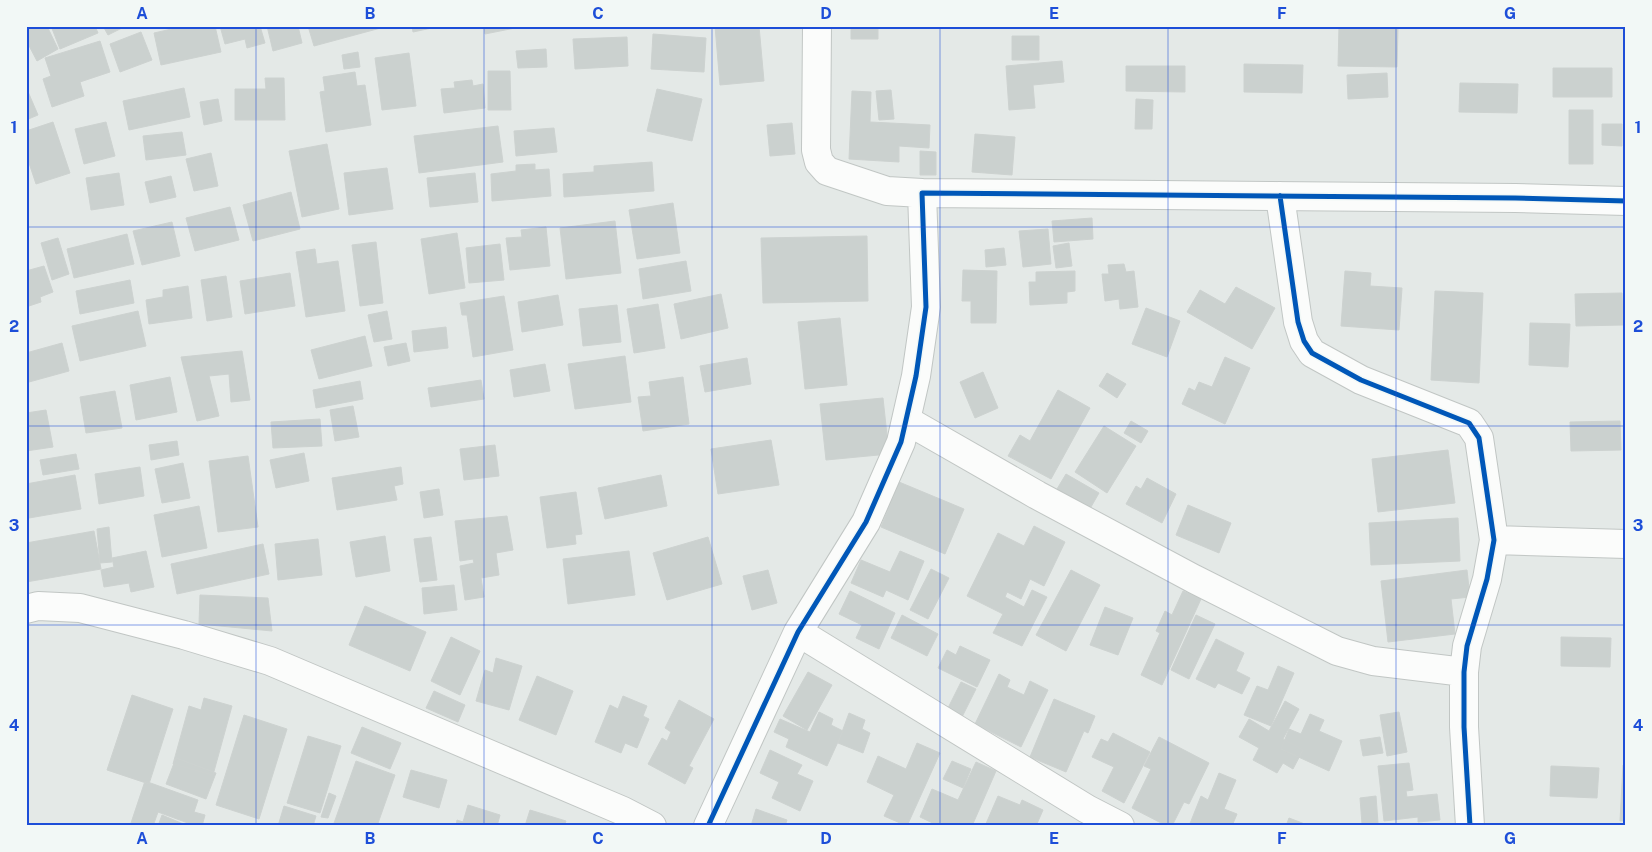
<svg xmlns="http://www.w3.org/2000/svg" width="1652" height="852" font-family="'Public Sans',sans-serif">
	<rect width="100%" height="100%" fill="#e4e9e7"/>
	<path fill="#cbd1cf" stroke="#cdd2d0" d="M26,26h21l11,23 -21,12 -11,-21z
		M51,26h44l3,7 -38,16z
		M103,26h23l-18,9z
		M185,26h30l6,26 -60,13 -7,-32z
		M220,26h40l5,17 -18,5 -2,-9 -20,5z
		M267,26h31l4,17 -29,8z
		M308,26h80l-74,20z
		M412,26h29l-28,6z
		M484,26h41l-40,8z
		M715,26h44l5,55 -44,4z
		M851,26h27v13h-27z
		M1339,26h59l-1,41 -59,-1z
		M141,32l11,28 -32,12 -10,-28z
		M653,34l53,4 -2,34 -53,-3z
		M1012,36h27v24h-27z
		M627,37l1,29 -53,3 -2,-30z
		M100,41l10,31 -30,10 4,14 -32,11 -9,-28 8,-3 -6,-18z
		M546,49l1,18 -29,1 -2,-17z
		M358,52l2,15 -16,2 -2,-14z
		M409,53l7,53 -34,4 -7,-52z
		M1062,61l2,21 -31,3 2,23 -26,2 -3,-44z
		M1244,64l59,1 -1,28 -58,-1z
		M1126,66h59v26l-59,-1z
		M1553,68h59v29h-59z
		M488,71h22l1,39h-23z
		M355,72l2,14 8,-1 6,40 -45,7 -6,-40 5,-1 -2,-14z
		M1387,73l1,24 -40,2 -1,-24z
		M265,78h19l1,42h-50v-31h31z
		M472,80l1,6 10,-2 2,24 -41,5 -3,-24 14,-1 -1,-6z
		M1460,83l58,1 -1,29 -58,-1z
		M26,87l12,28 -12,5z
		M184,88l6,29 -61,13 -6,-29z
		M657,89l45,10 -10,42 -45,-10z
		M891,90l3,29 -15,1 -3,-29z
		M852,91l19,1 -1,30 60,3 -1,23 -30,-2v16l-50,-3z
		M218,99l4,22 -18,4 -4,-23z
		M1136,99l17,1 -1,29h-17z
		M1569,110h24v54h-24z
		M53,122l17,51 -34,11 -10,-30v-23z
		M106,122l9,34 -31,8 -9,-35z
		M792,123l3,31 -25,2 -3,-31z
		M1602,124h20v22l-20,-1z
		M498,126l5,36 -84,11 -5,-37z
		M554,128l3,24 -41,4 -2,-25z
		M182,132l4,23 -40,5 -3,-24z
		M975,134l40,3 -3,38 -40,-3z
		M327,144l12,65 -37,8 -13,-66z
		M920,151l16,1v23h-16z
		M211,153l7,33 -24,5 -8,-32z
		M652,162l2,29 -90,6 -1,-23 31,-2v-6z
		M535,164v6l14,-1 2,27 -59,5 -1,-27 25,-3v-6z
		M387,168l6,41 -44,6 -5,-42z
		M119,173l5,32 -33,5 -5,-32z
		M475,173l3,29 -48,5 -3,-29z
		M171,176l5,21 -26,6 -5,-21z
		M291,192l9,37 -47,12 -10,-36z
		M673,203l7,50 -43,6 -8,-49z
		M230,207l9,33 -44,11 -9,-33z
		M1092,218l1,21 -39,3 -2,-21z
		M615,221l6,52 -55,6 -6,-51z
		M172,222l8,34 -38,9 -9,-34z
		M546,227l4,39 -40,4 -4,-32 16,-1 -1,-7z
		M1048,229l3,35 -28,3 -4,-36z
		M457,233l8,55 -36,6 -8,-55z
		M127,234l7,30 -60,14 -7,-29z
		M867,236l1,65 -105,2 -2,-65z
		M58,238l11,36 -17,6 -11,-37z
		M376,242l7,61 -23,3 -8,-61z
		M1069,243l3,23 -16,2 -3,-22z
		M500,244l4,36 -35,3 -3,-35z
		M1004,248l2,17 -20,2 -1,-17z
		M315,249l2,15 21,-3 7,50 -39,6 -10,-65z
		M686,261l5,30 -48,8 -4,-30z
		M1124,264l2,8 8,-1 4,36 -18,2 -1,-10 -14,2 -3,-27h7l-1,-9z
		M44,266l9,26 -13,5 1,5 -15,5v-36z
		M963,270l34,1 -1,52h-25v-22h-9z
		M1075,271v20l-8,1v11l-37,2 -1,-23h7v-10z
		M1345,271l26,2 -1,13 32,2 -3,42 -58,-4z
		M290,273l5,33 -50,8 -5,-33z
		M226,276l6,41 -25,4 -6,-41z
		M130,280l4,23 -54,11 -4,-23z
		M188,286l4,32 -43,6 -3,-24 17,-3v-7z
		M1236,287l39,21 -23,41 -65,-37 13,-22 25,14z
		M1435,291l48,2 -4,90 -48,-3z
		M1622,293l1,32 -47,1 -1,-32z
		M721,294l7,34 -47,11 -7,-35z
		M558,295l5,30 -41,7 -4,-30z
		M504,296l9,54 -40,7 -6,-42h-5l-2,-12z
		M658,304l7,44 -31,5 -7,-44z
		M617,305l4,37 -38,4 -4,-37z
		M1146,308l34,13 -13,36 -35,-13z
		M138,311l8,35 -66,15 -8,-35z
		M387,311l5,28 -18,3 -6,-27z
		M840,318l7,67 -42,4 -7,-67z
		M1530,323l40,1 -2,43 -39,-2z
		M446,327l2,21 -34,4 -2,-21z
		M365,336l7,30 -53,13 -8,-29z
		M62,343l7,28 -40,11 -3,-29z
		M406,343l4,18 -22,5 -4,-19z
		M242,351l8,49 -19,2 -2,-28 -20,2 10,40 -22,5 -16,-64z
		M625,356l6,46 -56,7 -7,-45z
		M1225,357l25,11 -25,56 -43,-20 7,-16 6,3 4,-9 13,5z
		M747,358l4,26 -46,8 -5,-26z
		M545,364l5,27 -36,6 -4,-27z
		M983,372l15,36 -23,10 -15,-36z
		M1107,373l19,11 -9,14 -18,-12z
		M170,377l7,35 -41,8 -6,-35z
		M683,377l6,47 -46,7 -5,-34 13,-1 -2,-14z
		M481,380l3,19 -53,8 -3,-19z
		M360,381l3,18 -47,9 -3,-18z
		M1058,390l32,18 -39,71 -43,-23 12,-21 10,6z
		M115,391l7,37 -36,5 -6,-36z
		M883,398l6,56 -63,6 -6,-56z
		M353,406l6,31 -24,4 -5,-31z
		M46,410l7,37 -27,4v-38z
		M320,419l2,27 -49,2 -2,-26z
		M1131,421l17,10 -7,12 -17,-10z
		M1620,421l1,29 -50,1 -1,-29z
		M1104,426l32,20 -29,47 -32,-21z
		M771,440l8,45 -61,9 -7,-45z
		M177,441l2,14 -28,5 -2,-15z
		M495,445l4,31 -35,4 -4,-31z
		M1448,450l7,53 -77,9 -6,-53z
		M304,453l5,28 -33,7 -6,-28z
		M76,454l3,15 -36,6 -3,-15z
		M248,456l10,71 -40,5 -9,-71z
		M183,463l7,35 -28,5 -7,-34z
		M140,467l4,29 -45,8 -4,-30z
		M401,467l2,17 -9,2 3,14 -60,10 -5,-32z
		M1066,474l33,19 -12,21 -33,-20z
		M75,475l6,34 -52,9 -3,-34z
		M661,475l6,31 -62,13 -7,-31z
		M1147,478l29,16 -14,29 -36,-19 10,-18 5,3z
		M899,482l65,27 -19,45 -64,-27z
		M439,489l4,26 -19,3 -4,-26z
		M576,492l6,42 -7,1 1,9 -29,4 -7,-51z
		M1188,505l43,18 -12,30 -43,-18z
		M199,506l8,42 -45,9 -8,-42z
		M507,516l6,34 -17,3 3,22 -18,3 3,19 -19,3 -5,-34 14,-3 -1,-4 -13,2 -5,-40z
		M1458,518l2,43 -89,4 -2,-42z
		M1034,526l31,16 -21,44 -14,-7 -9,20 -14,-7 -2,5 19,10 8,-17 15,7 -25,49 -29,-13 10,-19 -36,-18 31,-63 26,13z
		M109,527l3,35 -12,1 -3,-34z
		M94,531l7,38 -75,13v-39z
		M385,536l5,35 -34,6 -6,-35z
		M431,537l6,43 -17,2 -6,-43z
		M708,537l14,47 -55,16 -14,-47z
		M318,539l4,36 -44,5 -3,-36z
		M263,544l6,30 -92,20 -6,-30z
		M146,551l8,36 -23,5 -2,-9 -25,4 -3,-17 13,-3 -2,-9z
		M629,551l6,44 -67,9 -5,-45z
		M900,551l24,10 -16,39 -22,-10 -3,7 -32,-14 10,-23 29,12z
		M931,569l18,9 -21,41 -18,-9z
		M768,570l9,33 -25,7 -9,-34z
		M1071,570l29,15 -34,66 -30,-16z
		M1467,570l3,27 -19,2 4,35 -67,8 -7,-61z
		M454,585l3,25 -33,4 -2,-26z
		M850,591l45,22 -16,36 -23,-11 6,-13 -23,-11z
		M1183,591l18,8 -39,86 -21,-10 19,-42 -4,-2 9,-20 7,4z
		M200,595l68,3 4,33 -73,-7z
		M365,606l61,26 -16,39 -61,-26z
		M1105,607l28,11 -15,37 -28,-10z
		M902,615l36,19 -11,22 -36,-18z
		M1196,615l19,9 -26,55 -18,-9z
		M451,637l29,14 -20,44 -29,-14z
		M1561,637l50,1 -1,29 -49,-1z
		M1216,639l28,14 -8,18 14,7 -8,16 -24,-11 -3,5 -19,-9z
		M960,646l30,14 -13,27 -39,-19 9,-18 9,5z
		M496,658l26,8 -13,44 -33,-9 9,-31 8,3z
		M1278,666l16,7 -23,53 -27,-11 13,-29 11,4z
		M808,672l24,13 -25,45 -24,-14z
		M999,674l11,6 -3,7 17,8 6,-14 18,9 -27,57 -46,-23z
		M537,676l36,15 -17,44 -37,-15z
		M961,682l15,7 -15,30 -15,-7z
		M434,691l31,14 -7,17 -32,-14z
		M132,695l41,14 -24,75 -42,-14z
		M623,696l24,10 -4,10 6,3 -12,29 -12,-5 -4,10 -26,-11 15,-37 8,4z
		M204,698l28,8 -19,69 -40,-11 16,-58 12,4z
		M1054,699l41,17 -7,17 -4,-2 -18,41 -36,-15z
		M679,700l35,19 -25,47 4,2 -8,16 -37,-20 14,-26 5,3 4,-9 -6,-4z
		M1285,701l14,8 -16,30 20,11 -10,19 -10,-6 -6,10 -24,-13 6,-12 -20,-11 10,-18 20,12z
		M819,712l14,7 -2,6 12,6 -16,35 -41,-19 3,-8 -15,-7 6,-13 30,13z
		M1399,712l8,40 -20,4 -7,-41z
		M849,713l16,7 -3,9 8,4 -7,20 -25,-10z
		M1310,714l14,6 -5,11 23,10 -13,30 -48,-22 8,-20 12,5z
		M244,715l43,14 -28,90 -43,-14z
		M362,727l39,16 -11,26 -39,-16z
		M1113,733l37,19 -26,51 -22,-12 12,-24 -22,-10 9,-18 7,3z
		M308,736l33,10 -21,67 -33,-10z
		M1159,737l50,26 -20,41 -5,-2 -12,24h-5l-35,-18 19,-39 -7,-3z
		M1380,737l3,16 -20,3 -3,-16z
		M917,743l23,10 -33,73 -23,-10 10,-21 -27,-13 11,-26 28,13z
		M770,750l32,15 -5,9 16,7 -13,30 -28,-13 7,-16 -19,-9z
		M176,758l40,15 -10,26 -40,-15z
		M356,761l39,14 -18,51h-44z
		M952,761l19,8 -8,19 -20,-9z
		M976,762l20,9 -24,55h-33l-19,-9 12,-28 26,11z
		M1409,763l4,27 -7,1 1,6 30,-3 3,26 -22,2v-5l-34,4 -6,-55z
		M1623,765h3v56h-6z
		M1551,766l48,2 -2,30 -47,-2z
		M411,770l36,10 -8,28 -36,-11z
		M1219,773l17,7 -12,29 13,5 -5,12 -15,-3 -1,3h-27l12,-30 7,4z
		M145,781l53,19 -4,12 11,3 -3,11h-6l-38,-14 -5,14h-23z
		M329,793l7,3 -8,22 -7,-1z
		M998,796l22,9 2,-5 21,10 -7,16h-51z
		M1376,796l2,27 -16,1 -2,-26z
		M468,805l32,10 -3,11h-41l1,-6 6,2z
		M284,806l32,10 -3,10h-35z
		M756,809l31,11 -2,6h-34z
		M530,810l36,11 -2,5h-39z
		M162,815l26,11h-30z
		M1289,818l21,8h-24z"/>
	<g fill="none" stroke-linecap="round" stroke-linejoin="round">
		<g stroke="#c1c6c4" stroke-width="30">
			<path id="minor" d="M817,26l-1,124 3,12 8,9 60,20 35,2
				M1280,196l18,126 6,19 8,12 49,27 108,43 10,15 15,102 -7,39 -20,67 -3,26v55l6,99
				M906,420l131,75 157,84 143,72 36,10 91,11
				M1494,540l132,4
				M26,609l12,-3 42,2 104,27 86,26 353,150 29,15
				M798,632l289,177 33,17
				M708,826l90,-194 68,-110 35,-80 15,-66 10,-69 -4,-114 593,5 111,3"/>
		</g>
		<use href="#minor" stroke="#fbfcfb" stroke-width="28"/>
		<g stroke="#f2f8f6" stroke-width="8">
			<path id="cycleway" d="M1280,196l18,126 6,19 8,12 49,27 108,43 10,15 15,102 -7,39 -20,67 -3,26v55l6,99
				M708,826l90,-194 68,-110 35,-80 15,-66 10,-69 -4,-114 593,5 111,3"/>
		</g>
		<use href="#cycleway" stroke="#0057b8" stroke-width="5"/>
	</g>
	<path fill="none" stroke="#1d4ed8" stroke-width="1" stroke-opacity="0.55" d="M256,26v800M484,26v800M712,26v800M940,26v800M1168,26v800M1396,26v800M26,227h1600M26,426h1600M26,625h1600"/>
	<rect width="1652" height="852" fill="none" stroke="#f2f8f6" stroke-width="55"/>
	<rect x="28" y="28" width="1596" height="796" fill="none" stroke="#1d4ed8" stroke-width="2"/>
	<g font-size="16" text-anchor="middle" font-weight="bold" fill="#1d4ed8">
		<text x="142" y="19">A</text>
		<text x="370" y="19">B</text>
		<text x="598" y="19">C</text>
		<text x="826" y="19">D</text>
		<text x="1054" y="19">E</text>
		<text x="1282" y="19">F</text>
		<text x="1510" y="19">G</text>
		<text x="14" y="133">1</text>
		<text x="1638" y="133">1</text>
		<text x="14" y="332">2</text>
		<text x="1638" y="332">2</text>
		<text x="14" y="531">3</text>
		<text x="1638" y="531">3</text>
		<text x="14" y="731">4</text>
		<text x="1638" y="731">4</text>
		<text x="142" y="844">A</text>
		<text x="370" y="844">B</text>
		<text x="598" y="844">C</text>
		<text x="826" y="844">D</text>
		<text x="1054" y="844">E</text>
		<text x="1282" y="844">F</text>
		<text x="1510" y="844">G</text>
	</g>
</svg>
